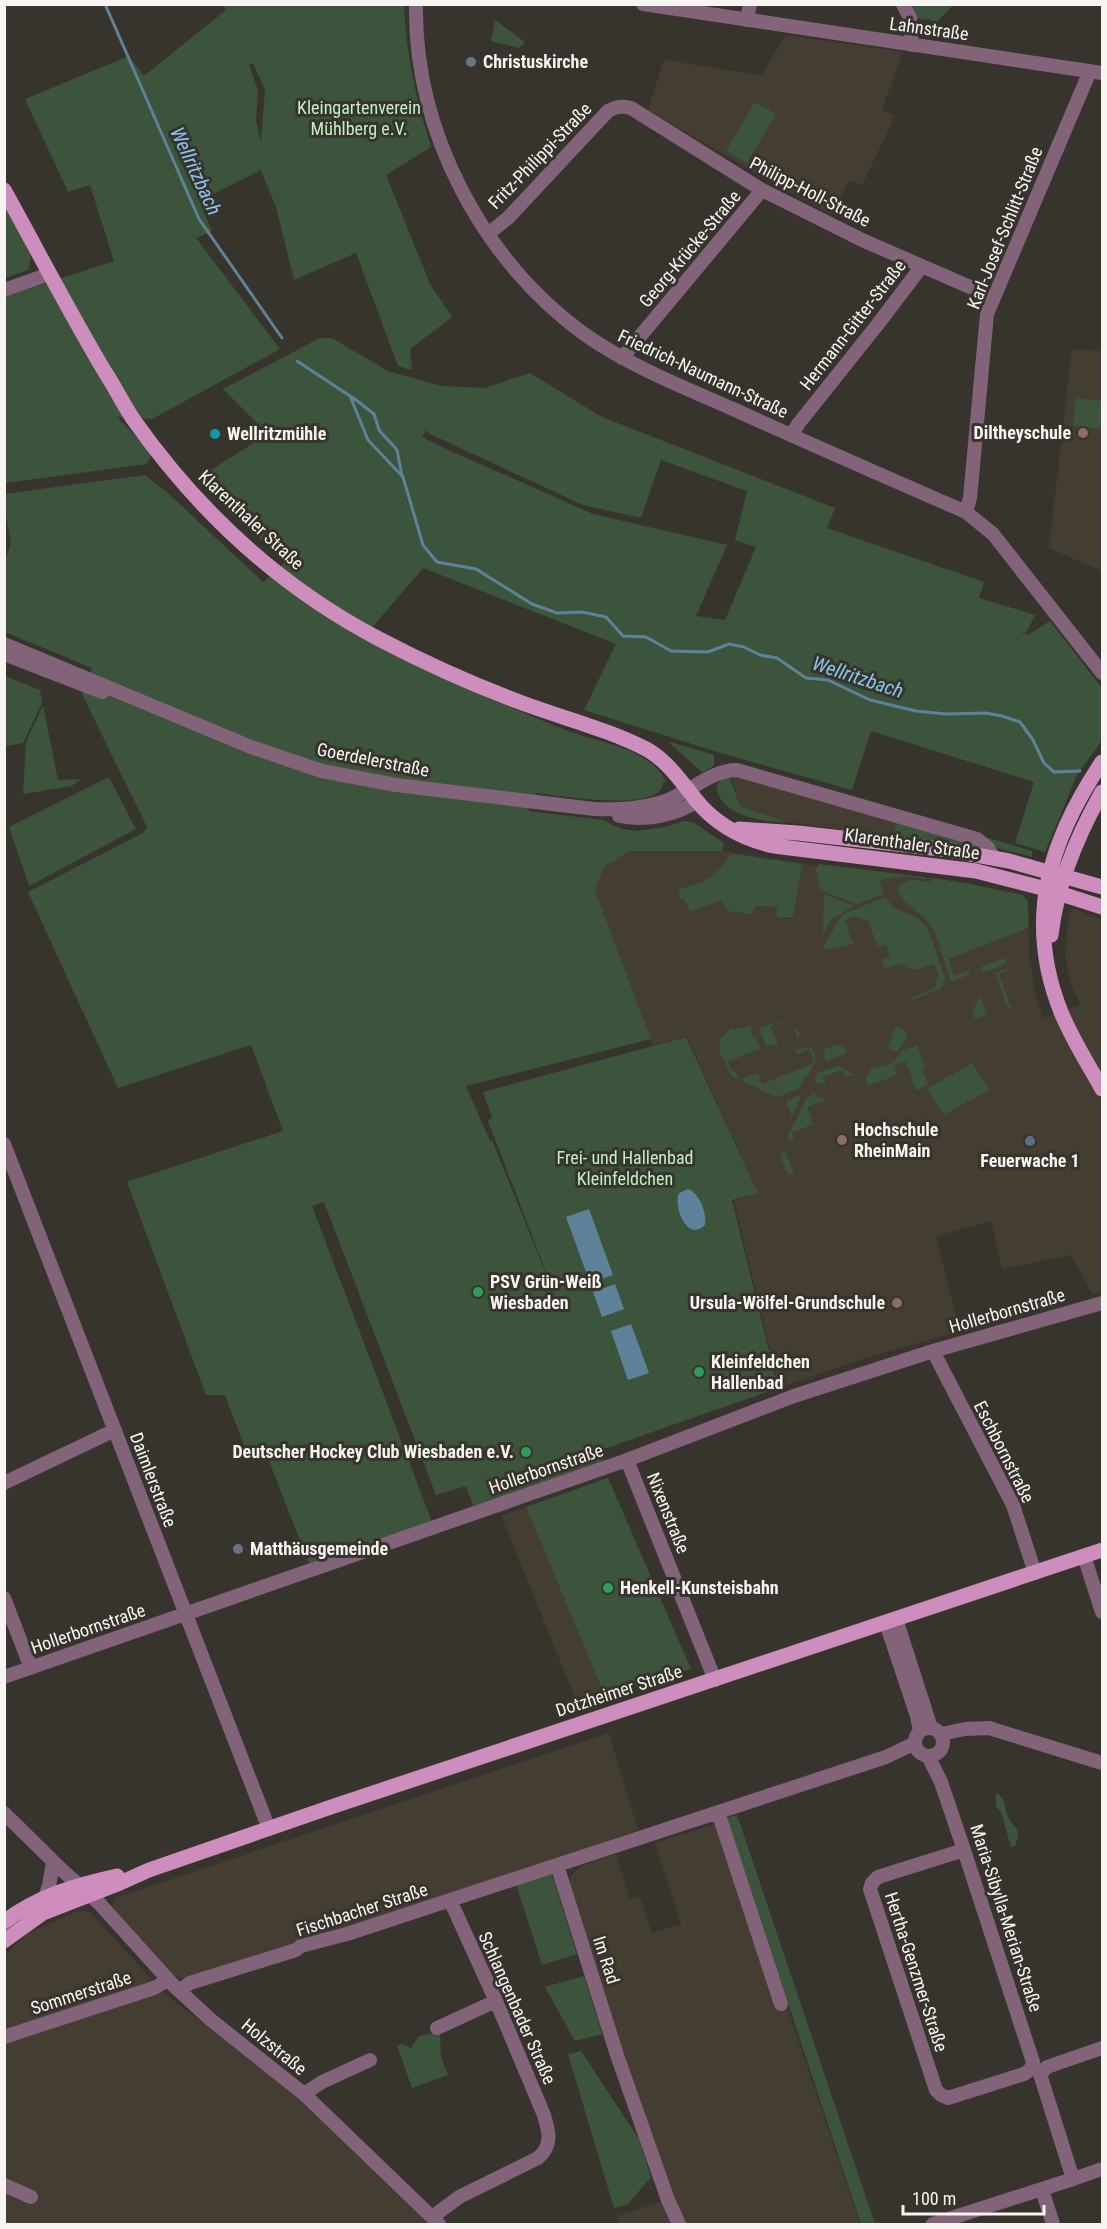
<svg xmlns="http://www.w3.org/2000/svg" width="1107" height="2229" font-family="'Roboto Condensed',sans-serif">
	<rect width="100%" height="100%" fill="#37342e"/>
	<path fill="#443d32" d="M786,35l117,17 -21,58 13,6 -33,69 -13,-5 -17,35 -61,-33 -123,-72 16,-50 97,15z
		M1072,349l30,2v220l-53,-23z
		M737,776l159,46 -3,15 -106,-15 -47,-16 -8,-28z
		M630,851h92l94,15 109,11 45,7 53,11 5,6 1,52 6,39 8,26 37,-13 -11,-26 -4,-23 4,-42 5,-5 28,11v369l-9,6 -22,-40 -69,14 -11,-48 -51,14 -4,2 24,94 -98,28 -83,29 -45,-187 24,-8 -71,-157 -34,9 -58,-154 9,-24z
		M526,1507l79,189 -26,11 -78,-191z
		M609,1733l29,97 -92,33 -358,115 -14,-2 -60,-66 -2,-6 3,-6z
		M718,1823l68,180 74,221h-240l-3,-8 56,-18 -48,-136 -56,-175 1,-7 3,-7 9,-7 34,-12 14,45 10,-3 12,37 29,-9 -26,-81z
		M80,1910l10,2 74,81 131,102 133,129h-423v-268l23,-23z"/>
	<path fill="#3c543b" fill-rule="evenodd" d="M223,5h181c2,49 12,95 27,142l-45,28 45,111 21,31 -42,32 2,21 -14,-4 -42,-113 -62,27 -18,-73 -15,-37 -62,31 13,30 -16,7 84,111 -128,70 -35,-2 35,36 -5,11 -142,19 -1,-186 110,-36 -24,-76 -22,7 -43,-93 104,-43 15,20 82,-66zM253,63l12,27 -4,52 -5,-21 2,-30 -9,-26z
		M912,5h41l-18,19 -7,-6 -2,2 -9,-2z
		M495,20l30,22 -6,6 -28,-7z
		M755,102l21,12 -29,49 -21,-12z
		M4,201l16,28 11,27 -3,14 -23,8z
		M320,338h12l56,33 53,15 44,2 45,-15 72,44 233,91 -8,20 157,54 -5,16 56,17 -9,18 -8,-2 10,4 22,-14 52,67v52l-25,35 -32,77 -30,-9 19,-61 -163,-51 -19,59 -128,-36 -140,-44 32,-66 -193,-76 -60,70c64,36 133,63 200,91 24,10 62,16 82,30 8,5 18,14 21,23l-3,1c-2,31 -105,12 -127,10l-8,18 75,9 18,9 16,2 28,-4 18,-6 10,1 31,21 -2,8h-92l-26,16 -9,24 56,148 -185,47 24,55 2,-1 71,176 -75,-195 4,-4 -9,-25 203,-55 72,156 -26,7 46,188 -177,62 3,11 -131,45 -7,-20 -30,9 -112,-293 -12,4 120,316 -123,41 -40,-102 -21,-5 -23,-61h-19l-79,-213 156,-51 -32,-86 -133,43 -90,-196 115,-59 4,-6 -65,-133 10,-26 -87,-36v-72l6,-16 -6,-35 -1,-15 141,-19 25,20 93,87 23,-21 -36,-31 -52,-52 70,-44 -45,-45zM410,416l20,18 153,71 58,13 20,-58 86,31 -12,49 21,7 -31,73 -29,-4 31,-71 -134,-31 -158,-70 -13,-7 4,-6z
		M1076,398l26,3v28l-29,-3z
		M5,676l35,14 2,13 -19,40 -16,3 -3,-9z
		M43,705l15,75 23,-1 -9,7 -49,8 3,-52z
		M667,741l47,14v10l-11,8z
		M729,775l11,31 47,16c-24,0 -64,-5 -71,-34l4,-8z
		M109,777l27,52 -107,57 -20,-59z
		M896,822l82,20 6,7 -91,-12z
		M988,838l44,13v6l-42,-11z
		M731,854l67,9 4,3 -9,52 -16,-1v-10l-22,-1 -2,8 -26,-3 -6,-11 -31,12 -6,-13h-4l-1,-10c27,-7 36,-11 52,-35z
		M818,864l107,13 1,2 -20,-3 -27,4 5,14 -27,10 -37,-14 -4,-19z
		M934,878l36,6 53,11 5,6v27l-80,31 6,17 15,-5 1,3 -19,8c-6,-16 -12,-46 -22,-59 -10,-13 -26,-18 -32,-34 11,-13 19,-9 34,-6z
		M824,894l29,12 -21,13 -9,15z
		M885,897l9,11 24,10 10,11 17,49 -3,10 -29,12 -3,-2 24,-9 5,-14 -5,-11 -19,6 -16,-6 -14,5 -4,-9 9,-3 -4,-13 -8,3 -10,-26 -13,-5 -10,4 8,24 -29,6 1,-7 18,-29z
		M1005,958l2,5 -24,10 -2,-6z
		M1010,968l1,1 -12,5 12,34 -3,1 -13,-36z
		M981,998l6,17 -12,4 -3,-6 6,-14z
		M781,1021l17,9 2,4 -1,4 -1,1 -4,-11 -15,-6 -9,4 8,18 -11,3 -7,-15 1,-5z
		M753,1026v2l-3,1 3,9 3,-1 4,12 -32,12 3,9 5,2 3,8 19,-7 4,11 50,-20 2,-4 -5,-11 -12,5 -2,-4 11,-3 6,1 4,11 -8,18 -3,-1 -5,12 -23,9 -46,-21 -12,-26 1,-11 10,-10z
		M899,1027l5,3 3,8 -10,14 -9,-4 6,-19z
		M838,1044l6,3 2,4 -1,3 -19,7 -3,-9 2,-3z
		M917,1045l8,22 -3,2 6,15 -12,7 -10,-30 -12,4 3,10 -29,11 -2,-7 4,-10 23,-6 9,-12z
		M972,1063l17,27 -45,25 -17,-26z
		M839,1066l14,9 -7,2 -4,-7 -19,7 2,7 -11,-2 3,-9z
		M813,1092l4,5 11,2 -21,8 6,17 -21,9 2,6 -5,1 -1,-4 19,-39h3z
		M801,1095l-9,22 -6,-16z
		M784,1148l10,26 -6,1 -8,-18z
		M608,1478l83,191 -86,27 -79,-189z
		M996,1793c10,6 8,11 11,21 5,15 16,12 8,32l-4,1 -10,-35 -5,-6z
		M737,1815l138,409h-14l-134,-406z
		M551,1872l26,82 -35,11 -26,-81z
		M584,1976l18,58 -27,7 -30,-54z
		M435,2033h5l1,24 7,18 -36,13 -15,-42 5,-2 9,4 8,-12z
		M581,2051l58,88 12,38 -23,27 -14,4 -46,-154z"/>
	<path fill="#5d829a" d="M688,1189c12,4 19,25 17,36 -18,18 -32,-19 -26,-32z
		M589,1209l24,66 -23,8 -24,-66z
		M615,1284l9,25 -22,8 -9,-25z
		M631,1324l18,49 -21,7 -17,-49z"/>
	<g fill="none" stroke-linecap="round" stroke-linejoin="round">
		<path stroke="#5d829a" stroke-width="3" d="M105,4l94,215 83,119
			M297,361l53,35 18,44 35,37 20,68 14,17 39,7 56,35 25,9 25,-1 24,5 17,19 23,1 25,14 37,1 21,-8 15,3 16,8 17,3 29,20 22,2 42,20 46,11 30,3 40,-1 16,3 18,6 13,18 11,23 10,9 26,-1
			M352,397l22,17 5,16 18,20 5,26"/>
		<path stroke="#826379" stroke-width="14" d="M416,4c-2,128 67,258 171,332 45,31 96,51 146,73 77,35 155,69 233,103l27,22 109,139
			M643,4l459,69
			M903,4l7,14 2,27
			M747,20l3,-16
			M488,234l20,-16 100,-107c8,-5 14,-5 23,-3l131,82 100,50 131,57
			M4,290l45,-16
			M622,358l140,-168
			M791,435l8,-12 79,-99 44,-58
			M966,512l4,-14 17,-184 103,-243
			M4,644l247,103 71,24 74,14 198,24c25,1 50,0 74,-9 23,-9 44,-30 69,-30l240,69 11,9 6,10
			M4,654l98,38
			M619,816c26,5 56,0 78,-15
			M4,1144l265,685
			M933,1351l80,154 22,68
			M627,1460l88,220
			M4,1483l111,-53
			M1084,1556l18,56
			M4,1598l27,70
			M896,1619l35,109
			M886,1623l31,93 3,15
			M4,1677l623,-217 167,-64 139,-45 169,-48
			M915 1742a14 14 0 1 1 28 0a14 14 0 1 1-28 0Z
			M941,1734l24,-5 24,-1 113,35
			M928,1756l13,26 23,68 69,212 -2,7 -7,5 -76,24 -7,-3 -5,-5 -66,-201 2,-6 6,-6 86,-27
			M718,1812l63,192
			M4,1813l58,57 37,33 74,82 38,35 93,74 135,130
			M557,1865l60,190 51,145 11,24
			M45,1897l4,-11 4,-24
			M179,1991l11,-8 106,-33 5,-4 46,-12 539,-177 29,-14
			M437,2028l59,-27
			M4,2037l150,-49 14,-8
			M304,2094l18,-12 48,-22
			M1073,2179l29,-10
			M4,2185l27,12
			M1042,2190l11,34
			M432,2217l27,-20 79,-39c15,-13 11,-26 6,-43l-48,-114 -46,-101
			M933,2224l140,-45 -33,-105 7,-7 55,-19"/>
		<path stroke="#ce8ebd" stroke-width="15" d="M4,190c34,61 65,122 101,182 10,15 18,32 28,47 65,92 148,169 248,221 46,24 95,46 144,64 41,15 85,26 123,46 20,12 33,31 48,50 20,25 47,39 78,46l202,25 70,18 56,18
			M1102,762c-53,79 -78,158 -41,250 11,27 27,52 41,77
			M739,829l59,4 151,17 60,11 93,26
			M1051,935c6,-51 26,-99 51,-143
			M4,1922c34,-26 72,-37 113,-46
			M4,1941l39,-28 77,-30 29,-13 182,-63 771,-257"/>
	</g>
	<g fill="#6b7280" stroke="#37342e" stroke-width="2">
		<circle cx="471" cy="62" r="6"/>
		<circle cx="238" cy="1549" r="6"/>
	</g>
	<g fill="#8d6e63" stroke="#37342e" stroke-width="2">
		<circle cx="1083" cy="433" r="6"/>
		<circle cx="842" cy="1140" r="6"/>
		<circle cx="897" cy="1303" r="6"/>
	</g>
	<circle fill="#0f9aa8" stroke="#37342e" stroke-width="2" cx="215" cy="434" r="6"/>
	<circle fill="#5c6f8a" stroke="#37342e" stroke-width="2" cx="1030" cy="1141" r="6"/>
	<g fill="#2e9e5b" stroke="#37342e" stroke-width="2">
		<circle cx="478" cy="1292" r="6"/>
		<circle cx="699" cy="1372" r="6"/>
		<circle cx="526" cy="1452" r="6"/>
		<circle cx="608" cy="1588" r="6"/>
	</g>
	<g text-anchor="middle" stroke-width="6" stroke-linejoin="round" paint-order="stroke">
		<g font-size="18" fill="#f7f4f1" stroke="#37342e">
			<text transform="translate(929 29) rotate(8)" y="6">Lahnstraße</text>
			<text transform="translate(540 156) rotate(-46)" y="6">Fritz-Philippi-Straße</text>
			<text transform="translate(810 192) rotate(27)" y="6">Philipp-Holl-Straße</text>
			<text transform="translate(1005 228) rotate(-68)" y="6">Karl-Josef-Schlitt-Straße</text>
			<text transform="translate(690 249) rotate(-50)" y="6">Georg-Krücke-Straße</text>
			<text transform="translate(853 325) rotate(-52)" y="6">Hermann-Gitter-Straße</text>
			<text transform="translate(703 374) rotate(25)" y="6">Friedrich-Naumann-Straße</text>
			<text transform="translate(251 520) rotate(43)" y="6">Klarenthaler Straße</text>
			<text transform="translate(373 760) rotate(11)" y="6">Goerdelerstraße</text>
			<text transform="translate(912 844) rotate(8)" y="6">Klarenthaler Straße</text>
			<text transform="translate(1007 1311) rotate(-16)" y="6">Hollerbornstraße</text>
			<text transform="translate(1004 1452) rotate(63)" y="6">Eschbornstraße</text>
			<text transform="translate(546 1469) rotate(-19)" y="6">Hollerbornstraße</text>
			<text transform="translate(153 1480) rotate(69)" y="6">Daimlerstraße</text>
			<text transform="translate(668 1513) rotate(68)" y="6">Nixenstraße</text>
			<text transform="translate(88 1629) rotate(-19)" y="6">Hollerbornstraße</text>
			<text transform="translate(619 1691) rotate(-18)" y="6">Dotzheimer Straße</text>
			<text transform="translate(362 1910) rotate(-18)" y="6">Fischbacher Straße</text>
			<text transform="translate(1006 1918) rotate(72)" y="6">Maria-Sibylla-Merian-Straße</text>
			<text transform="translate(606 1960) rotate(72)" y="6">Im Rad</text>
			<text transform="translate(916 1972) rotate(72)" y="6">Hertha-Genzmer-Straße</text>
			<text transform="translate(81 1993) rotate(-18)" y="6">Sommerstraße</text>
			<text transform="translate(517 2008) rotate(66)" y="6">Schlangenbader Straße</text>
			<text transform="translate(274 2047) rotate(39)" y="6">Holzstraße</text>
		</g>
		<g font-size="18" font-weight="bold" fill="#f7f4f1" stroke="#37342e" text-anchor="start">
			<text x="483" y="68">Christuskirche</text>
			<text x="1071" y="439" text-anchor="end">Diltheyschule</text>
			<text x="227" y="440">Wellritzmühle</text>
			<text x="854" y="1136">Hochschule<tspan x="854" dy="21">RheinMain</tspan></text>
			<text x="1030" y="1167" text-anchor="middle">Feuerwache 1</text>
			<text x="490" y="1288">PSV Grün-Weiß<tspan x="490" dy="21">Wiesbaden</tspan></text>
			<text x="885" y="1309" text-anchor="end">Ursula-Wölfel-Grundschule</text>
			<text x="711" y="1368">Kleinfeldchen<tspan x="711" dy="21">Hallenbad</tspan></text>
			<text x="514" y="1458" text-anchor="end">Deutscher Hockey Club Wiesbaden e.V.</text>
			<text x="250" y="1555">Matthäusgemeinde</text>
			<text x="620" y="1594">Henkell-Kunsteisbahn</text>
		</g>
		<g font-size="18" fill="#c0f1be" stroke="#37342e">
			<text x="359" y="114">Kleingartenverein<tspan x="359" dy="21">Mühlberg e.V.</tspan></text>
			<text x="625" y="1164">Frei- und Hallenbad<tspan x="625" dy="21">Kleinfeldchen</tspan></text>
		</g>
		<g font-size="20" font-style="italic" fill="#89c6ee" stroke="#37342e">
			<text transform="translate(196 171) rotate(65)" y="7">Wellritzbach</text>
			<text transform="translate(858 677) rotate(18)" y="7">Wellritzbach</text>
		</g>
	</g>
	<rect width="1107" height="2229" fill="none" stroke="#f7f4f1" stroke-width="12"/>
	<path d="M903 2205v9h141v-9" fill="none" stroke="#f7f4f1" stroke-width="3"/>
	<text x="912" y="2205" font-size="18" fill="#f7f4f1" stroke="#37342e" stroke-width="4.5" paint-order="stroke">100 m</text>
</svg>
